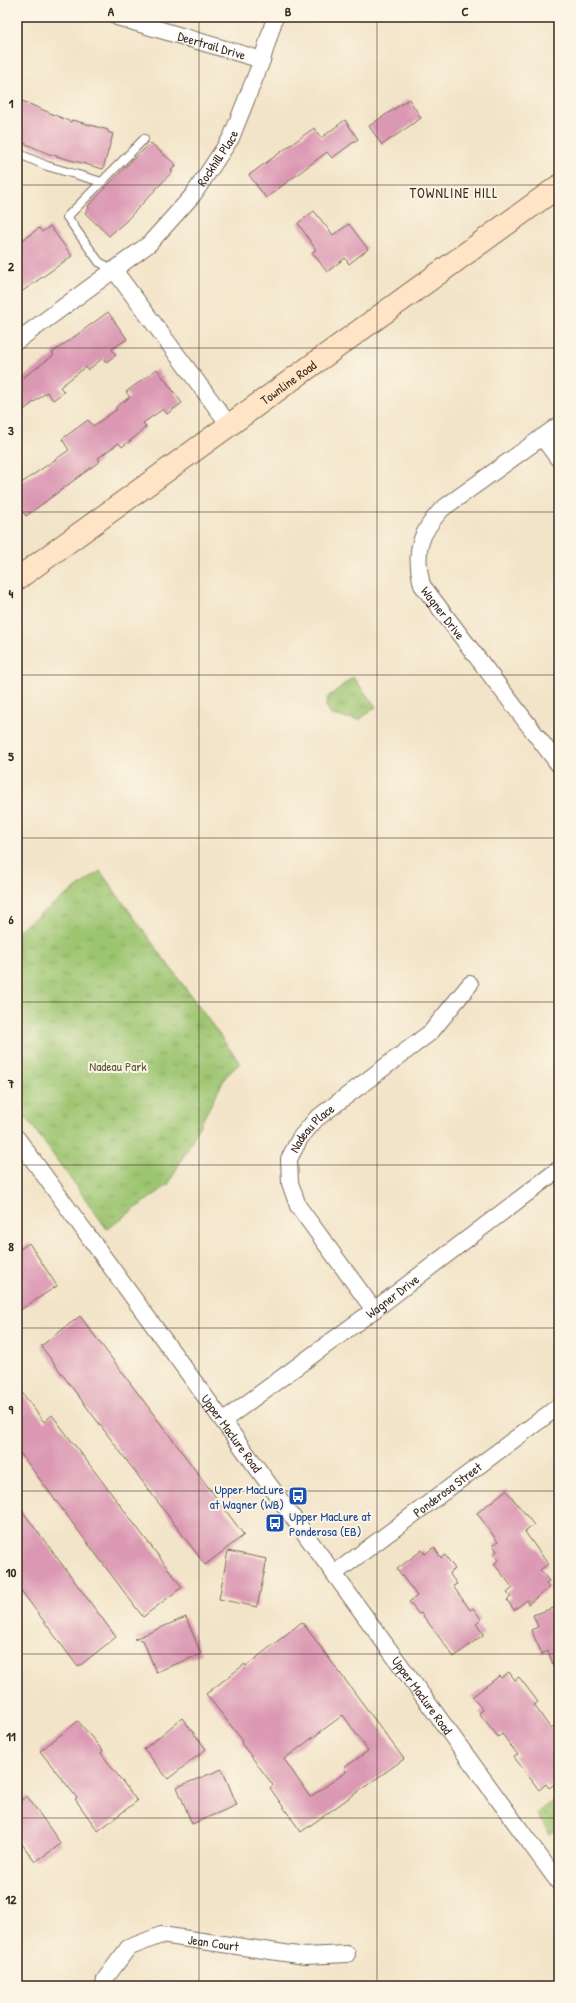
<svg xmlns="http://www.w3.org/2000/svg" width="576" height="2003" font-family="'Patrick Hand',sans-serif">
	<defs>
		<pattern id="park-tufts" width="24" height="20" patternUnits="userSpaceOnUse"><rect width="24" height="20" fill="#9cc570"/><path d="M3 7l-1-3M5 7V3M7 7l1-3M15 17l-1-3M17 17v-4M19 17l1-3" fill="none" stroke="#80a05b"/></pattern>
	</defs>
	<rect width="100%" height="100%" fill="#fcf5e5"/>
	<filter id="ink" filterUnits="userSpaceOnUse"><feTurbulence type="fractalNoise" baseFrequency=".025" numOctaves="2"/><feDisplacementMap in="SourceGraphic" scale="8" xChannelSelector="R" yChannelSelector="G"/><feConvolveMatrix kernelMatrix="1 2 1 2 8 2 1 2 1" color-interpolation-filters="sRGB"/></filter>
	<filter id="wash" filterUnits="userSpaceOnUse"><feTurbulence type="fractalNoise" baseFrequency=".012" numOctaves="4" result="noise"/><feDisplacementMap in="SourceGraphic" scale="16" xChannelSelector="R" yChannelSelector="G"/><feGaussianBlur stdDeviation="0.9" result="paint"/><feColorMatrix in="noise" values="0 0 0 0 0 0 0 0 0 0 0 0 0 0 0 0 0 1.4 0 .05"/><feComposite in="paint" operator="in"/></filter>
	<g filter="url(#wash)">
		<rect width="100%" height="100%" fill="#f2e4c8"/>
		<path fill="url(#park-tufts)" stroke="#6c7847" d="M353,677l23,30 -17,13 -28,-5 -5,-9 2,-9z
			M100,871l140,192 -14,13 -58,109 -61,44 -90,-124v-174z
			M559,1797v30l-9,7 -14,-20z"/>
		<g id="blocks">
			<path fill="#db98b3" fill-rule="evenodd" d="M409,99l12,19 -39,27 -13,-19z
				M20,100l51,22 1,-2 15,4 21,6v2l5,2 -10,35 -54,-15 -32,-14v-32z
				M345,120l13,19 -26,19 -5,-6 -61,46 -17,-23 65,-47 7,10z
				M151,143l25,22 -5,5 2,1 -48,51 -16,14 -24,-23 4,-5 -1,-2 42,-44z
				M314,211l19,24 16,-11 19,25 -19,15 -4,-6 -18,14 -15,-20 4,-2 -18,-27z
				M50,226l22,30 -55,39v-51l22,-16 3,4z
				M108,312l19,27 -15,10 4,6 -10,7 -3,-4 -15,12 -2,-3 -26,20 4,5 -11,8 -6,-8 -30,23v-33l37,-27 -2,-2z
				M157,369l25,34 -15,11 -4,-5 -20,14 3,4 -11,10 -13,10 -3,-4 -21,15 2,3 -74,55 -3,-4 -6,4v-30l52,-36 -7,-11 26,-19 5,6 23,-16v-3l14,-10 -4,-5z
				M29,1243l28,43 -40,26v-61z
				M80,1316l164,219 -39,30 -164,-219z
				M17,1386l27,36 8,-7 130,172 -39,30 -126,-168z
				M506,1490l28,35 -9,7 23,32 -8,6 9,11 -3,2 3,5 -21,16 -1,-4 -13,10 -7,-10 4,-3 -4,-4 6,-5 -19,-24 5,-4 -5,-6 3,-3 -4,-6 5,-3 -21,-29z
				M17,1504l99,133 -38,30 -61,-82z
				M434,1547l7,11 4,-3 10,14 -6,4 8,11 -4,2 17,24 3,-2 8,11 -5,4 8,11 -30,23 -33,-44 -2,1 -10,-12 8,-6 -20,-27 25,-19 3,4z
				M228,1551l39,8 -10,48 -38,-8z
				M559,1606v72h-1l-10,-27 -6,3 -11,-24 7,-3 -5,-12z
				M186,1617l15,37 -45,18 -13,-32 -9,-1z
				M302,1622l102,137 -103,73 -31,-44 3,-3 -32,-42 2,-2 -37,-47 39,-30 1,2zM343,1715l25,36 -24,17 2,4 -36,25 -26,-38z
				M509,1672l6,8 4,-3 19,25 -4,3 17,24 8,-6v58l-10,7 -3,-4 -7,6 -25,-33 4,-2 -16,-21 -4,3 -19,-24 4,-3 -11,-13 27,-21 2,2z
				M182,1718l24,31 -38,30 -24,-30z
				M78,1721l25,30 -2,2 36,48 -39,30 -23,-32 2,-1 -37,-47z
				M222,1769l15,36 -45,19 -15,-37z
				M27,1796l34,48 -26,18 -18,-25v-34z"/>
		</g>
	</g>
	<g filter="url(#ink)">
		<use href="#blocks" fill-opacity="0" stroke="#7b6b5a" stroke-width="1"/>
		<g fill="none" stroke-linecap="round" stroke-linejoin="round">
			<g stroke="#7b6b5a" stroke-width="10">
				<path id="lane" d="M17,153l30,13 55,16
					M114,270l-15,-8 -32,-45 77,-78"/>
			</g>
			<g stroke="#7b6b5a" stroke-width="18">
				<g id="street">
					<path id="s1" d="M117,17l145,43"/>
					<path d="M114,270l116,156"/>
					<path id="s2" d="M17,341l132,-97 44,-49 38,-57 31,-78 13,-43"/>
					<path id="s3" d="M559,425l-117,84c-23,25 -28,42 -20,76l137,180"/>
					<path d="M542,437l17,23"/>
					<path id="s4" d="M17,1138l542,745"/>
					<path id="s5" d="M374,1310l-76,-104 -8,-23 -1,-24 11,-21 16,-19 115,-87 39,-48"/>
					<path id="s6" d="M224,1420l150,-110 185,-141"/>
					<path id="s7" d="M335,1573l224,-167"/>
					<path id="s8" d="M104,1986l1,-7 23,-31 33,-13 144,21 42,-2"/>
				</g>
			</g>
			<g stroke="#7b6b5a" stroke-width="24">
				<g id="secondary">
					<path id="s9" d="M17,579l542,-393"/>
				</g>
			</g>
			<use href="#lane" stroke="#fff" stroke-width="8"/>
			<use href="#street" stroke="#fff" stroke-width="16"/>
			<use href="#secondary" stroke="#ffe4c6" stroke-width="22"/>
		</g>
	</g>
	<path fill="none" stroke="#3b2a1e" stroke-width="1" stroke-opacity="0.55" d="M199,17v1969M377,17v1969M17,185h542M17,348h542M17,512h542M17,675h542M17,838h542M17,1002h542M17,1165h542M17,1328h542M17,1491h542M17,1654h542M17,1818h542"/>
	<defs>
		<g id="bus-square" transform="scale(1)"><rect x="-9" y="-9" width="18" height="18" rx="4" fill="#1a4fb4" stroke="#fcf5e5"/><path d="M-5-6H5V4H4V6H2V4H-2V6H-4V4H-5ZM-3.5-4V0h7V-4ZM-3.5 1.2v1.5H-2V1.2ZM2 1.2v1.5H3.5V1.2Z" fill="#fff"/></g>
	</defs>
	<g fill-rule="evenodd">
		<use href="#bus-square" x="298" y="1496"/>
		<use href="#bus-square" x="275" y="1523"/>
	</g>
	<g text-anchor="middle" stroke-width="4" stroke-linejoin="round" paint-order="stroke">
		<g font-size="13" fill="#3b2a1e" stroke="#fcf5e5">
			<text dy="5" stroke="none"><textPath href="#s1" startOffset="99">Deertrail Drive</textPath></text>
			<text dy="5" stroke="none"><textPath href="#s2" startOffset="274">Rockhill Place</textPath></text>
			<text dy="5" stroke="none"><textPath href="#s9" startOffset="335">Townline Road</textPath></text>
			<text dy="5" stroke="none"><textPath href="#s3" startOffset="262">Wagner Drive</textPath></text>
			<text dy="5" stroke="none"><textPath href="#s5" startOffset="216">Nadeau Place</textPath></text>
			<text dy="5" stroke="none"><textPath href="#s6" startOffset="209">Wagner Drive</textPath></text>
			<text dy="5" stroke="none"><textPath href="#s4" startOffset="365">Upper Maclure Road</textPath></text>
			<text dy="5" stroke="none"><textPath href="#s7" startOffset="140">Ponderosa Street</textPath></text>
			<text dy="5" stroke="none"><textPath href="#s4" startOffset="689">Upper Maclure Road</textPath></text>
			<text dy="5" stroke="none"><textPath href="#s8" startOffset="134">Jean Court</textPath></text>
		</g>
		<g font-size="13" fill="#585837" stroke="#fcf5e5">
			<text x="118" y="1071">Nadeau Park</text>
		</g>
		<g font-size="13" fill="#164399" stroke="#fcf5e5" text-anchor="end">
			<text x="284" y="1494">Upper MacLure<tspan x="284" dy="15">at Wagner (WB)</tspan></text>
			<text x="289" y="1521" text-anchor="start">Upper MacLure at<tspan x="289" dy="15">Ponderosa (EB)</tspan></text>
		</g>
		<g font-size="14" letter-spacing="1" fill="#3b2a1e" stroke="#fcf5e5">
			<text x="454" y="198">TOWNLINE HILL</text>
		</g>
	</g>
	<rect width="576" height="2003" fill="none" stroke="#fcf5e5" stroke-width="44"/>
	<rect x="22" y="22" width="532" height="1959" fill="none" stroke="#3b2a1e" stroke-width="1.5"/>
	<g font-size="13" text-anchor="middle" font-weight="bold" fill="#3b2a1e">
		<text x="111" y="16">A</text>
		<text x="288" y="16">B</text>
		<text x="465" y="16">C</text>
		<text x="11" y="108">1</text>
		<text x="11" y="271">2</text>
		<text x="11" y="435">3</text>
		<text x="11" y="598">4</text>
		<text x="11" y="761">5</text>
		<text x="11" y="924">6</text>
		<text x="11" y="1088">7</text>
		<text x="11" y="1251">8</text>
		<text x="11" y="1414">9</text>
		<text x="11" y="1577">10</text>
		<text x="11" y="1741">11</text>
		<text x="11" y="1904">12</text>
	</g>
</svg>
